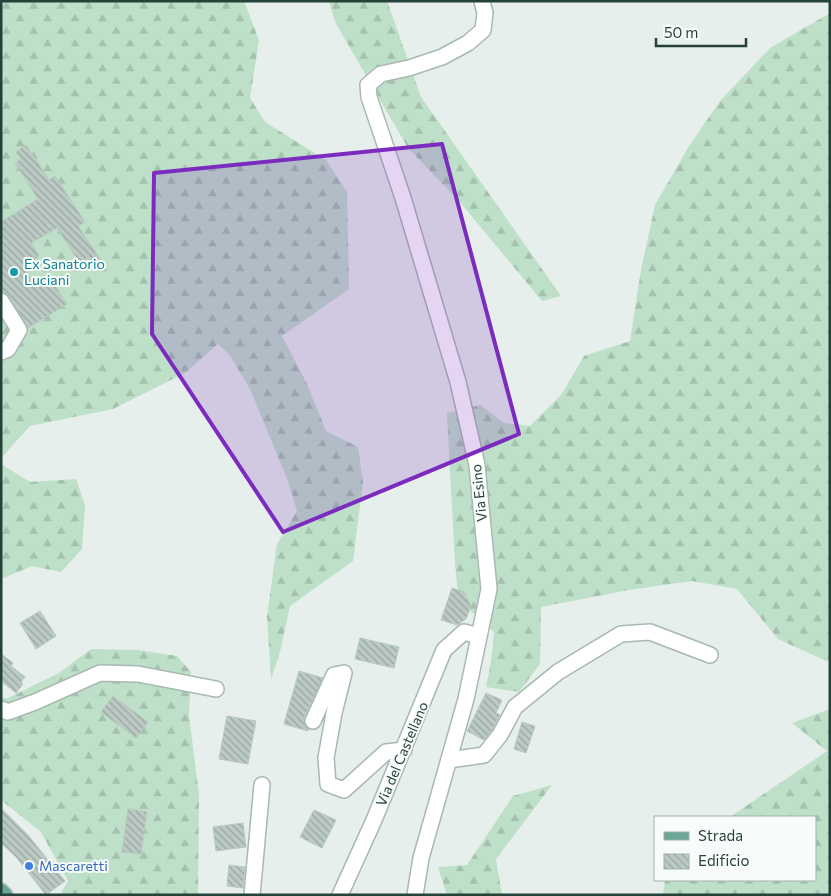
<svg xmlns="http://www.w3.org/2000/svg" width="831" height="896" font-family="Commissioner,sans-serif">
	<defs>
		<pattern id="forest-firs" width="22" height="20" patternUnits="userSpaceOnUse" patternTransform="scale(1.25)"><rect width="22" height="20" fill="#bfe0c8"/><path d="M5 1l3.5 6h-7zM16 11l3.5 6h-7z" fill="#a4c1ad"/></pattern>
		<pattern id="building-back-hatch" width="6" height="6" patternUnits="userSpaceOnUse" patternTransform="scale(1.25)"><rect width="6" height="6" fill="#bbcac4"/><path d="M-1 5l2 2M0 0l6 6M5-1l2 2" fill="none" stroke="#98a6a0"/></pattern>
	</defs>
	<rect width="100%" height="100%" fill="#e6efeb"/>
	<path fill="url(#forest-firs)" d="M1,1h243l15,39 -9,58 15,24 61,38 21,32 2,97 -67,47 25,48 19,47 32,16 5,35 -10,79 -63,45 -10,46 -9,27 -4,-63 10,-72 20,-33 -9,-30 -38,-92 -21,-35 -11,-10 -33,29 -72,36 -83,17 -29,32z
		M329,1h58l34,96 140,199 -19,5 -83,-100 -51,-53 -73,-126z
		M830,13v647l-4,1 -48,-22 -41,-50 -45,-8 -63,9 -88,17 -1,57 -21,28 -33,-5 5,-25 3,-30 -29,-26 -7,-11 -3,-31 -8,-151 33,-8 24,18 26,3 31,-31 23,-39 46,-15 11,-71 14,-65 34,-59 31,-45 50,-53z
		M1,464l29,18 46,-3 9,26 -3,44 -21,23 -29,-6 -31,13z
		M91,649l47,1 39,6 14,16 -2,43 10,80 -1,100h-138l8,-14 -27,-49 -40,-32v-102h7l51,-25z
		M830,709v186h-167l2,-15h150v-63h-85l97,-66 -35,-28z
		M552,785l-56,74 6,36h-55l-9,-28 29,-2 46,-69z"/>
	<path fill="url(#building-back-hatch)" stroke="#b8c9c2" d="M26,145l23,35 6,-4 30,46 -7,4 22,33 -8,5 -5,-6 -7,5 -23,-35 -26,15 8,13 -16,10 13,21 14,-9 17,26 -39,24 -19,-32 -8,-6v-68l37,-23 -23,-36 6,-4 -5,-7z
		M452,588l12,4 7,14 -5,13 -9,6 -16,-5z
		M40,611l16,25 -20,13 -16,-26z
		M360,638l39,9 -5,21 -39,-9z
		M1,654l12,9 -2,3 14,11 -4,5 2,2 -7,9 -15,-12z
		M299,671l24,7 -19,40v4l5,7 -1,2 -24,-7z
		M486,693l16,7 -6,13 4,2 -8,15 -8,10 -17,-9z
		M113,696l35,26 -12,16 -35,-26z
		M227,716l29,5 -8,43 -29,-5z
		M522,722l13,4 -9,27 -12,-4z
		M1,808l26,26 38,47 -19,14 -30,-38 -15,-14z
		M128,809l19,3 -6,42 -19,-2z
		M314,810l22,10 -14,28 -22,-11z
		M243,823l3,24 -30,4 -3,-24z
		M229,865l16,2 -2,21 -16,-2z"/>
	<g fill="none" stroke-linecap="round" stroke-linejoin="round">
		<g stroke="#a8b8b2" stroke-width="18">
			<path id="minor" d="M1,301l18,29 -11,19 -7,3
				M1,709l7,3 27,-10 65,-29 38,1 78,15
				M313,721l21,-46 10,-2 -10,40 -8,45 2,26 16,6 42,-38 18,-2
				M449,760l35,-5 16,-20 15,-28 43,-35 63,-38 29,-2 60,23
				M252,895l10,-110
				M340,895l34,-75 70,-170 20,-18 15,4
				M415,895l6,-37 45,-159 23,-110 -12,-124 -19,-83 -55,-184 -34,-101 -1,-12 13,-11 28,-6 33,-11 26,-14 15,-13 2,-17 -3,-12"/>
		</g>
		<g stroke="#c2cac8" stroke-width="18">
			<path id="major" d="M1,891l4,4"/>
		</g>
		<use href="#minor" stroke="#fff" stroke-width="15"/>
		<use href="#major" stroke="#6aa596" stroke-width="15"/>
	</g>
	<path fill="#7b2cbf" fill-opacity="0.2" stroke="#7b2cbf" stroke-width="4" stroke-linejoin="round" d="M442,144l77,290 -236,98 -131,-198 2,-161z"/>
	<circle fill="#0f9aa8" stroke="#f7fbf9" stroke-width="2" cx="14" cy="272" r="5"/>
	<circle fill="#3f7fe0" stroke="#f7fbf9" stroke-width="2" cx="29" cy="866" r="5"/>
	<g text-anchor="middle" stroke-width="4" stroke-linejoin="round" paint-order="stroke">
		<g font-size="14" fill="#0d838f" stroke="#f7fbf9" text-anchor="start">
			<text x="24" y="269">Ex Sanatorio<tspan x="24" dy="16">Luciani</tspan></text>
		</g>
		<g font-size="14" fill="#24423a" stroke="#f7fbf9">
			<text transform="translate(479 493) rotate(-96)" y="5">Via Esino</text>
			<text transform="translate(402 754) rotate(-67)" y="5">Via del Castellano</text>
		</g>
		<g font-size="14" fill="#366cbe" stroke="#f7fbf9" text-anchor="start">
			<text x="39" y="871">Mascaretti</text>
		</g>
	</g>
	<rect width="831" height="896" fill="none" stroke="#24423a" stroke-width="5"/>
	<rect x="654" y="816" width="162" height="65" fill="#f7fbf9" stroke="#a3b1ad"/>
	<rect x="664" y="832" width="25" height="8" fill="#6aa596" stroke="#a3b1ad"/>
	<text x="698" y="841" font-size="15" fill="#24423a">Strada</text>
	<rect x="664" y="854" width="25" height="15" fill="url(#building-back-hatch)" stroke="#a3b1ad"/>
	<text x="698" y="866" font-size="15" fill="#24423a">Edificio</text>
	<path d="M656 38v8h90v-8" fill="none" stroke="#24423a" stroke-width="2.5"/>
	<text x="664" y="38" font-size="15" fill="#24423a" stroke="#f7fbf9" stroke-width="4" paint-order="stroke">50 m</text>
</svg>
